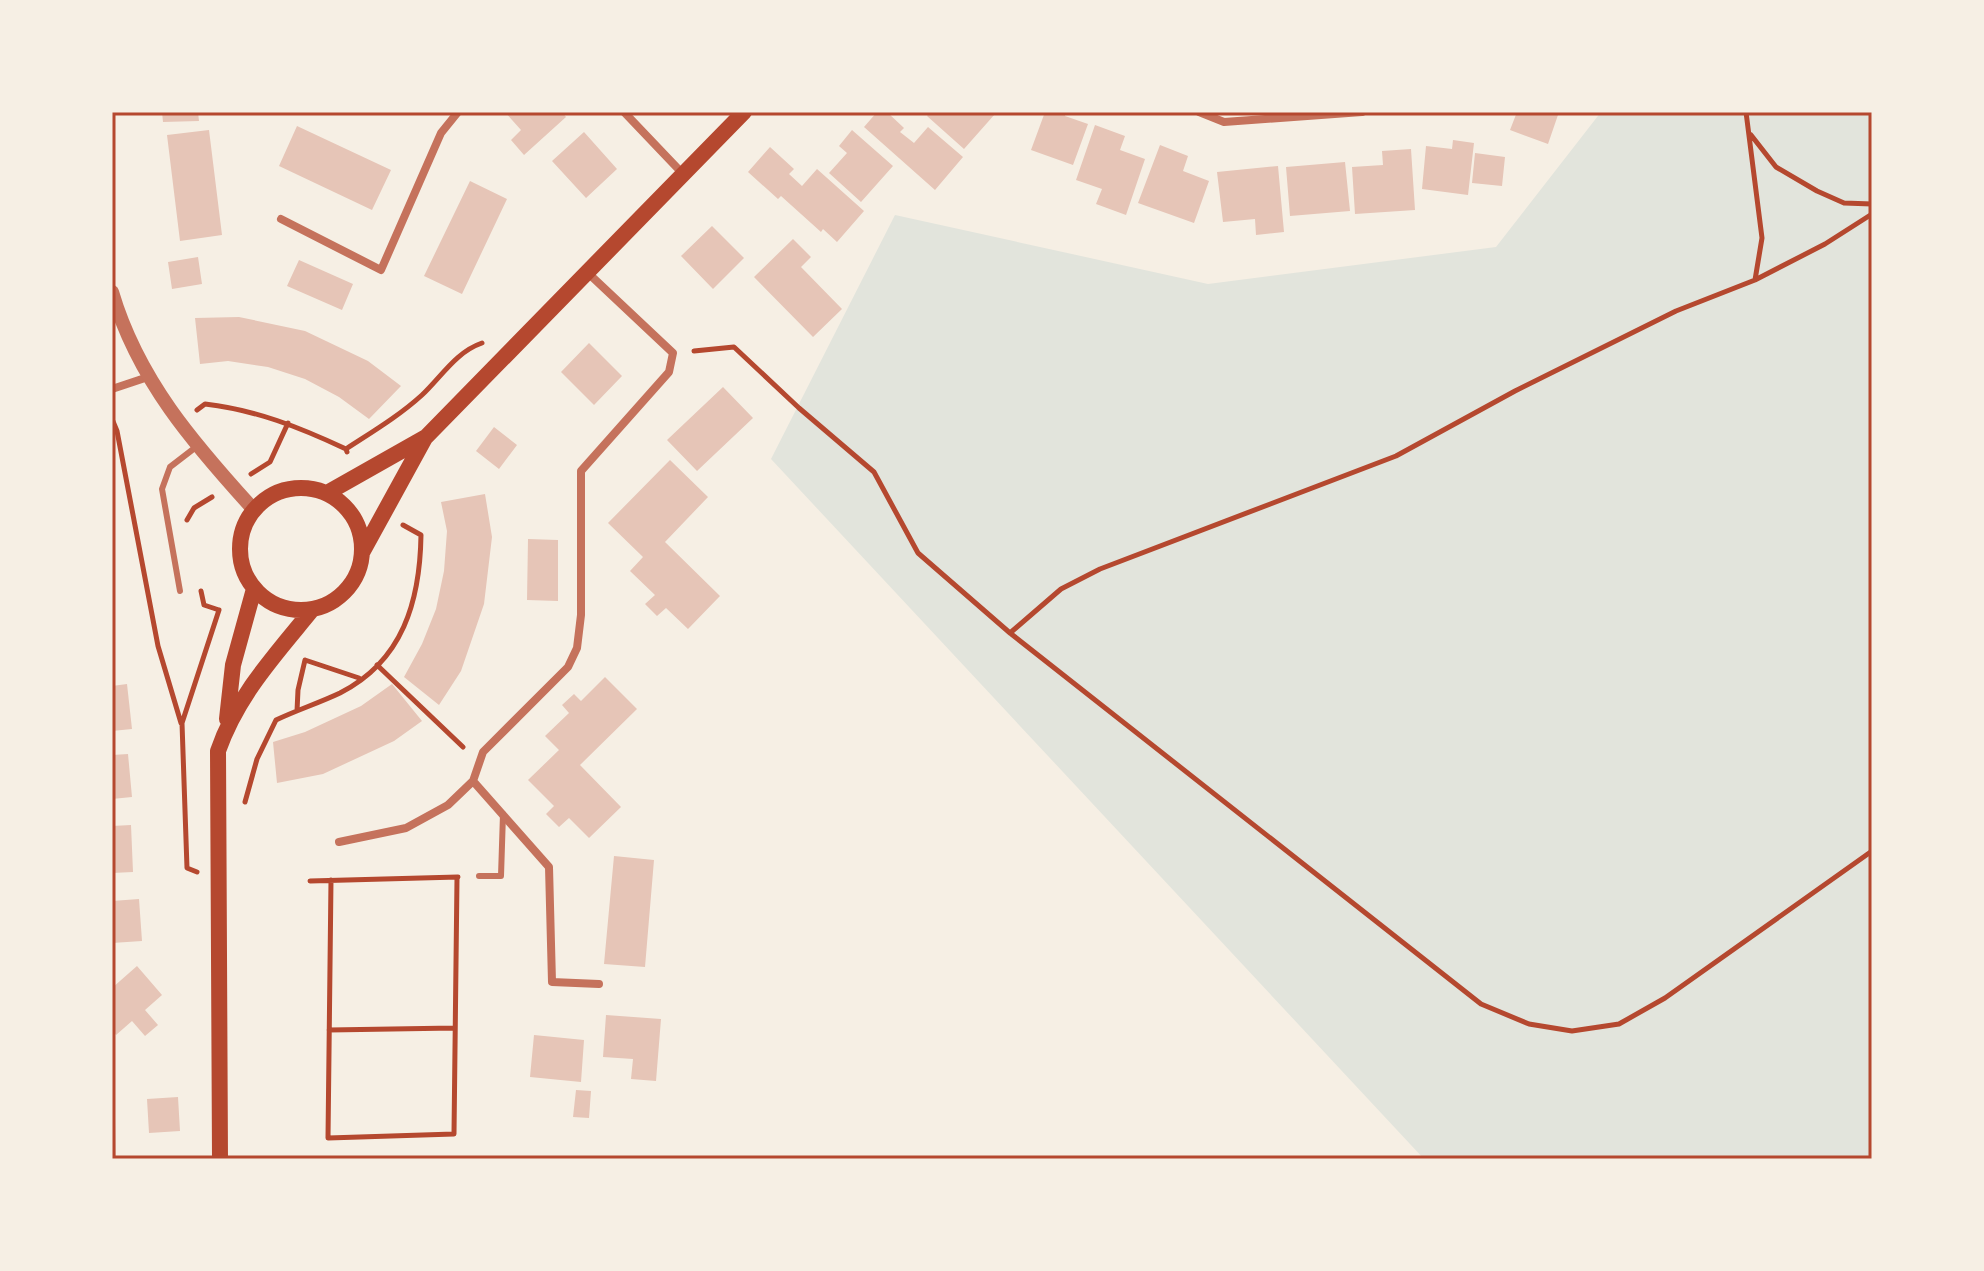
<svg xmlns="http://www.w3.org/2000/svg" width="1984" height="1271" font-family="Figtree,sans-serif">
	<rect width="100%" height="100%" fill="#f6efe4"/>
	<path fill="#e2e4dc" d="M1601,112h271v1047h-448l-653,-700 124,-244 313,69 288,-37z"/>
	<path fill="#e6c5b7" d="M162,112h36l1,9 -36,1z
		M505,112h57l4,5 -42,38 -13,-15 10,-10z
		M877,112h10l17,16 -4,4 14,11 14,-16 35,30 -28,33 -71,-63z
		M930,112h63l2,2 -31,35 -37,-33z
		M1045,112h21l-1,4 23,8 -15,41 -42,-15z
		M1517,112h42l-11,32 -38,-14z
		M1095,125l30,11 -5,14 25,9 -19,56 -30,-11 6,-15 -26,-9z
		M297,126l94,44 -19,40 -93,-44z
		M209,130l13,105 -42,6 -13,-106z
		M852,130l41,36 -32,36 -32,-29 18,-20 -8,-7z
		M584,132l33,37 -31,29 -34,-37z
		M1453,140l21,3 -6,52 -46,-6 4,-43 26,3z
		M1160,145l28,11 -5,15 26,10 -15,42 -56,-20z
		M770,147l24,22 -5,5 13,12 15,-17 47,42 -27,31 -14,-13 -2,3 -40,-36 -3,3 -30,-27z
		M1411,149l4,61 -60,4 -3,-47 31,-2 -1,-14z
		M1475,153l30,4 -3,29 -30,-3z
		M1345,162l5,49 -60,5 -4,-49z
		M1278,166l6,66 -28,3 -1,-16 -32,3 -6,-50z
		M470,181l37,18 -45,95 -38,-18z
		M712,226l32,32 -31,31 -32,-33z
		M793,239l18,18 -10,10 41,42 -29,28 -59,-60z
		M198,257l4,27 -30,5 -4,-27z
		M299,260l54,24 -11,26 -55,-24z
		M239,317l66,14 63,30 33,25 -32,33 -30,-22 -34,-18 -37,-12 -40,-6 -28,3 -5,-46z
		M589,343l33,33 -28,29 -33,-33z
		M723,387l30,31 -56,53 -30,-31z
		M494,427l23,18 -18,24 -23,-18z
		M670,460l38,37 -43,45 55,54 -32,33 -22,-21 -9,8 -12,-12 10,-9 -25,-24 13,-14 -35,-34z
		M485,494l7,43 -8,67 -23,67 -22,34 -35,-28 18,-33 14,-35 8,-38 3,-40 -6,-29z
		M528,539l30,1v61l-31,-1z
		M605,677l32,32 -57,56 41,42 -32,31 -20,-20 -10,9 -13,-13 8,-8 -26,-26 31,-30 -14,-14 24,-23 -7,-8 12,-11 7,7z
		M127,684l5,45 -20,2v-45z
		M392,684l30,37 -28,20 -71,33 -46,9 -4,-41 32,-10 56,-26z
		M128,754l4,43 -20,2v-44z
		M131,825l2,47 -21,1v-47z
		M614,856l40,4 -9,107 -41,-3z
		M139,899l3,42 -30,2v-42z
		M137,966l25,29 -17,15 13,15 -13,11 -13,-15 -16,14 -4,-5v-42z
		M606,1015l55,4 -5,62 -25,-2 2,-20 -30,-2z
		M534,1035l50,5 -3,42 -51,-5z
		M576,1090l15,1 -2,27 -16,-1z
		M178,1097l2,34 -31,2 -2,-34z
		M112,1118h3l1,41h-4z"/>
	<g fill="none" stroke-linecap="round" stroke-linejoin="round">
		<path stroke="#b5482f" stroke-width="5" d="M1746,112l16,126 -7,42
			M1751,135l25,32 41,24 27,12 28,1
			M694,351l40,-4 65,61 75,64 44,81 92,80 471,371 48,20 43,7 47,-7 46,-26 207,-147
			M197,410l8,-6c51,6 94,23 141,45l1,3
			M112,419l5,12 41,215 23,77
			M346,449c26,-17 53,-33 76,-54 20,-19 34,-43 60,-52
			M251,474l19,-12 18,-39
			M187,520l7,-12 18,-11
			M201,591l3,14 15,5
			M1010,633l51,-44 39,-20 296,-113 119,-65 161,-80 79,-31 70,-36 47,-30
			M377,665l86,82
			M297,711l1,-21 7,-30 54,18
			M245,802l12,-43 19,-39c21,-10 43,-17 64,-27 63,-32 80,-92 81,-158l-18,-10
			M197,872l-10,-4 -5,-145 37,-113
			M331,880l-3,258 126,-4 3,-256
			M310,881l148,-4
			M329,1030l126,-2"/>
		<path stroke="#c5725c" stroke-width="6" d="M180,591l-18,-102 8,-22 26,-20
			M479,876h22l2,-62"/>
		<path stroke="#c5725c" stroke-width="8" d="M624,112l60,63
			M1199,112l25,10 138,-10
			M281,219l100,51 60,-137 17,-21
			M588,273l85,80 -4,19 -88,99v144l-4,33 -9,19 -85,85 -10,29 76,86 3,115 47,2
			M112,389l36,-12
			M339,842l67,-14 42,-23 25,-24"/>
		<path stroke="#c5725c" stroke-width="14" d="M112,292c26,88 82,152 142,218"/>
		<path stroke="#b5482f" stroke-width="16" d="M240 549a61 61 0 1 1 122 0a61 61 0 1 1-122 0Z
			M327,493l99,-56 318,-325
			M363,551l62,-113
			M227,719l6,-54 21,-76
			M220,1159l-2,-408c19,-55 57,-96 93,-140"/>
	</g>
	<rect width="1984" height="1271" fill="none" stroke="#f6efe4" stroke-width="228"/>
	<rect x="114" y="114" width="1756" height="1043" fill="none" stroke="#b5482f" stroke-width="3"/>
</svg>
